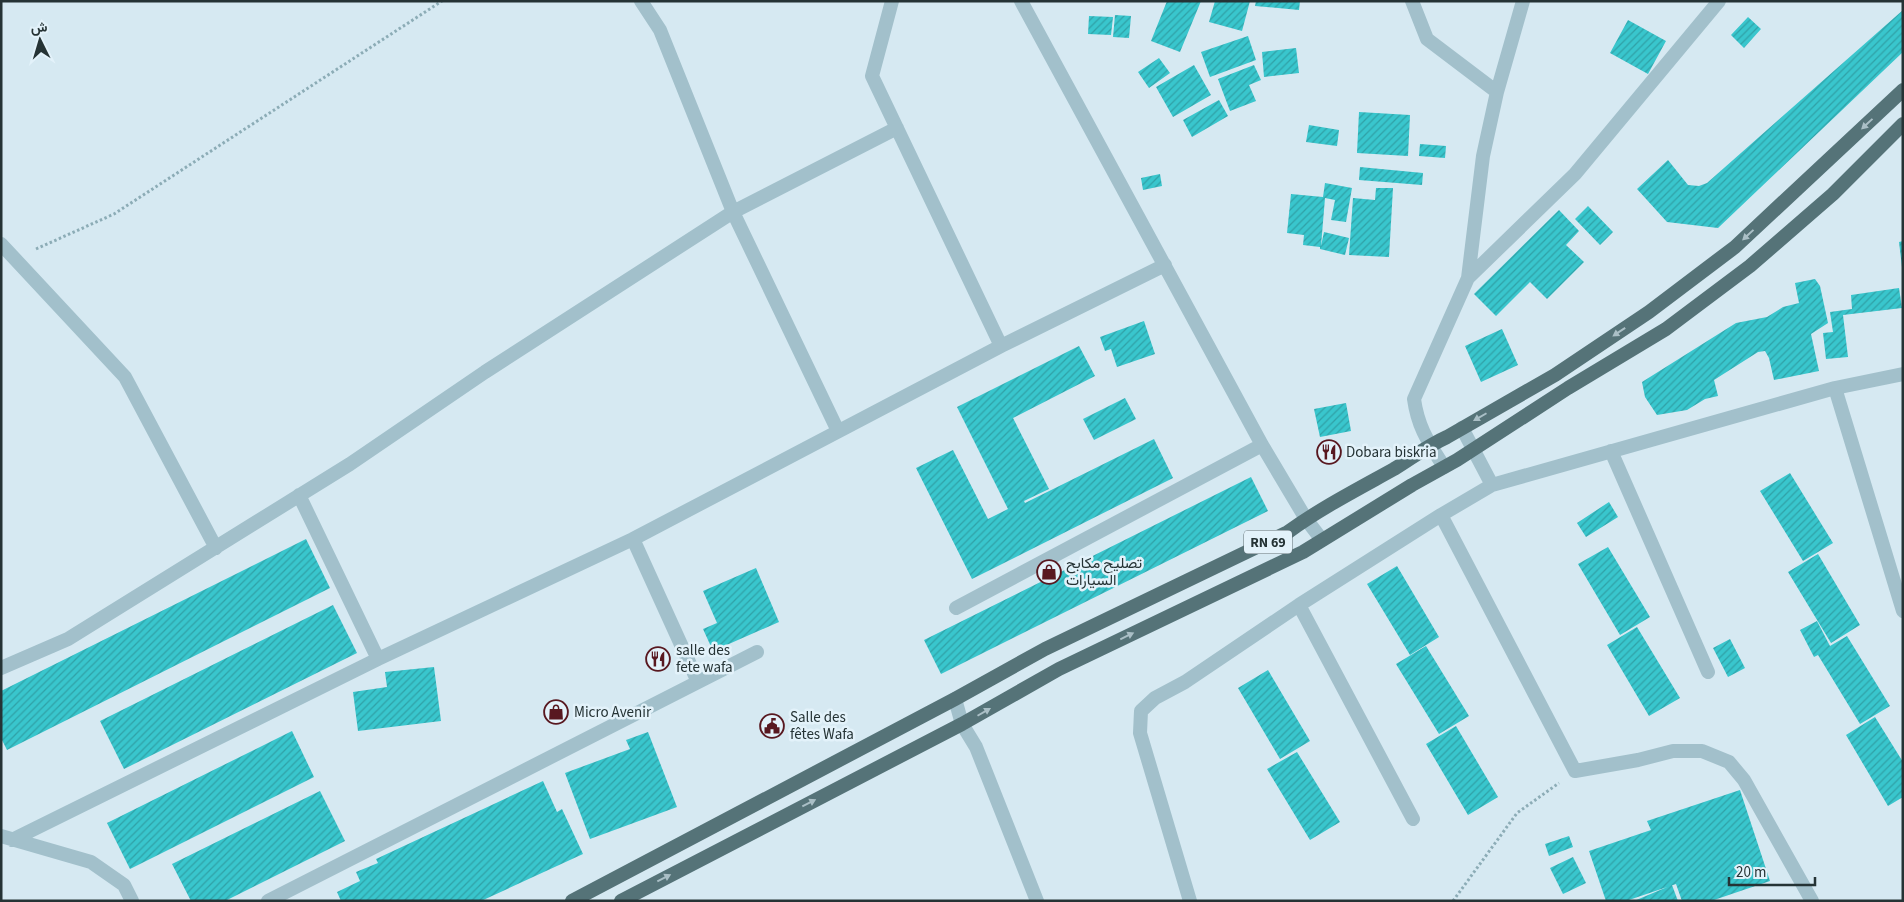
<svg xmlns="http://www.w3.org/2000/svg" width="1904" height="902" font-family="'Source Sans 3',Vazirmatn,sans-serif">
	<defs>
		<pattern id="building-hatch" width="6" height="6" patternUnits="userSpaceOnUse" patternTransform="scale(1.25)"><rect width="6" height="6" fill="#39c6cd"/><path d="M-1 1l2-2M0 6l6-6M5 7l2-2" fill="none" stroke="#30a1a7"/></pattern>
	</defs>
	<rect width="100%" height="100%" fill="#d6e9f2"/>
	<path fill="url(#building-hatch)" d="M1167,1h34l-21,51 -29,-11z
		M1215,1h35l-8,30 -33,-9z
		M1256,1h44l-1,9 -44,-4z
		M1903,10v42l-185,176 -51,-6 -30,-33 31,-29 20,25 11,1 8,-3z
		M1115,15l16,1 -2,22 -16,-1z
		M1089,16l24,1 -2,18 -23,-1z
		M1748,17l13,12 -17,19 -13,-13z
		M1628,20l38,21 -18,33 -38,-21z
		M1248,36l8,24 -46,17 -9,-25z
		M1296,48l3,25 -35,4 -2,-25z
		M1159,58l11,15 -21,15 -11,-16z
		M1194,65l17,30 -38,22 -17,-30z
		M1254,65l7,15 -12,5 7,16 -26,10 -12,-32z
		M1219,100l9,16 -36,21 -9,-17z
		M1359,112l51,3 -2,41 -51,-3z
		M1309,125l30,5 -2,16 -31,-4z
		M1420,144l26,2 -1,12 -26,-2z
		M1360,167l63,6 -1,12 -63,-5z
		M1160,174l2,12 -19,4 -2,-12z
		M1325,183l27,5 -6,34 -15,-2 4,-20 -10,-2 -4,48 3,-14 25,6 -4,17 -25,-6v-2l-17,-2 1,-10 -17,-2 4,-39 32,3z
		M1376,188h17l-4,69 -40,-2 4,-57 22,2z
		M1588,206l25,26 -13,13 -25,-26z
		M1559,210l20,21 -13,14 18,17 -37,37 -17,-17 -34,34 -22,-22z
		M1903,241v26h-1l-3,-25z
		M1815,279l5,7 8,37 -17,11 8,37 -45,9 -5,-22 -4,-7 -7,1 -44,28 4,16 -13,3 -18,11 -30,5 -12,-18 -3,-15 94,-59 31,-6 16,-10 16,-4 -4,-20z
		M1899,288l3,20 -59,7 5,42 -22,2 -3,-26 10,-1 -3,-20 22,-3 -1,-14z
		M1144,321l11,33 -38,13 -6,-18 -6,2 -5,-14z
		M1502,329l16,36 -37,17 -16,-36z
		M1079,346l16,30 -82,42 36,71 -25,12 1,2 129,-64 19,39 -201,101 -56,-111 37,-18 35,69 20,-10 -51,-102z
		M1125,398l11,21 -42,21 -11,-21z
		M1346,403l5,28 -31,6 -6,-28z
		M1790,473l43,70 -30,18 -43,-70z
		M1251,477l17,34 -327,163 -17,-34z
		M1609,502l9,15 -32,20 -9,-14z
		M306,539l24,49 -323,162 -6,-12v-47z
		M1608,547l42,70 -30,18 -42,-71z
		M1818,554l42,71 -29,18 -43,-71z
		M1397,566l42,71 -29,18 -43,-71z
		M756,568l23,54 -66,29 -10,-22 14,-6 -14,-32z
		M333,605l24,48 -233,116 -24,-48z
		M1817,621l13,25 17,-10 43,70 -30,18 -42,-69 -4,2 -14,-27z
		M1637,627l43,71 -31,18 -42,-71z
		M1730,639l15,29 -17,9 -15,-29z
		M1426,646l43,70 -30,18 -43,-70z
		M434,667l7,54 -83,10 -5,-39 34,-5 -2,-15z
		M1268,670l42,71 -30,18 -42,-71z
		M1875,717l28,45v35l-15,9 -42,-71z
		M1456,726l42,71 -30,18 -42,-71z
		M292,731l22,46 -184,92 -23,-46z
		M648,732l29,75 -87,32 -25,-66 65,-24 -4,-9z
		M1297,752l43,70 -30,18 -43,-71z
		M543,781l14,31 5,-3 21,45 -102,47h-140l-4,-9 23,-11 -4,-9 22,-9 -2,-4z
		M1740,790l30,91 -59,20h-29l-6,-17 -50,17h-20l-17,-50 62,-21 -4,-9z
		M320,791l25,50 -120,60h-34l-19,-37z
		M1569,836l4,11 -24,9 -4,-12z
		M1573,857l13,26 -23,11 -13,-26z
		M1672,885l6,16h-44z"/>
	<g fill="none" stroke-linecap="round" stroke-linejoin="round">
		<path stroke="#8cacb6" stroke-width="3" stroke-dasharray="2.5 2.5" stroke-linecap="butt" d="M36,249l78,-35 328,-213
			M1453,901l64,-88 42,-30"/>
		<path stroke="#a2c0cb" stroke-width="14" d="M641,1l19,29 73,182 164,-84
			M1021,1l241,444 44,74 16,21
			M1412,1l15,38 70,53
			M1,244l124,133 91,171
			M1468,278l107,-104 144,-173
			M1001,346l164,-81
			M1835,388l68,223
			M1462,428l30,57
			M1611,451l97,221
			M1444,467c-15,-24 -26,-39 -30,-68l54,-121 15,-122 14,-64 26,-91
			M1441,515l134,256 63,-11 35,-9h29l27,11 15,18 68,121
			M1299,605l114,214
			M956,608l306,-163
			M378,659l255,-120
			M1,668l67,-29 282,-175 135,-92 248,-160 105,219
			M698,682l-65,-143 368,-193 -129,-270 20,-75
			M955,699l7,25 14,23 61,154
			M1,836l90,26 33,23 8,16
			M12,840l366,-181 -79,-164
			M268,901l489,-249
			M1190,901l-50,-168 1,-22 14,-13 30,-16 114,-77 142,-90 51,-30 343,-97 68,-14"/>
		<path stroke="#557378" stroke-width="14" d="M572,901l383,-202 90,-50 243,-117c33,-24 70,-43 106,-63 18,-11 33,-23 53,-32l108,-62 94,-63 86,-65 168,-157
			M621,901l341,-177 97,-55 244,-117 109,-67 45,-25 111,-72 98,-59 84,-63 83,-72 70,-70"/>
	</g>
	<defs><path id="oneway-solid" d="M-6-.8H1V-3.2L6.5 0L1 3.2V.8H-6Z" transform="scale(1.25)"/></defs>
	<g fill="#aabfc6">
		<use href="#oneway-solid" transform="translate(1867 124) rotate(137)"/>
		<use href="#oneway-solid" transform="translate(1748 235) rotate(137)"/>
		<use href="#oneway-solid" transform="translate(1619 332) rotate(146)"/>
		<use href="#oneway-solid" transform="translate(1480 417) rotate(150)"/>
		<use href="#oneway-solid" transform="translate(1127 636) rotate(-26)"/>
		<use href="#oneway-solid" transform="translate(984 712) rotate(-30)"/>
		<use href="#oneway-solid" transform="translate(809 803) rotate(-27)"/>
		<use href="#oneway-solid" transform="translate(664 878) rotate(-27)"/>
	</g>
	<defs>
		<g id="restaurant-ring" transform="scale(1.25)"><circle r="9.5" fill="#e3f2fa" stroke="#581820" stroke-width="1.5"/><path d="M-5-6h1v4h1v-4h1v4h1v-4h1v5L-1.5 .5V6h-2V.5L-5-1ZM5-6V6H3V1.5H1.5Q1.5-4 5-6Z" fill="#581820"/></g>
		<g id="shop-ring" transform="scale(1.25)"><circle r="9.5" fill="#e3f2fa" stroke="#581820" stroke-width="1.5"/><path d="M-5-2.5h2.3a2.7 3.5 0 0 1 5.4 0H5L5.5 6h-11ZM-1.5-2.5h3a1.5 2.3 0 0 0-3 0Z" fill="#581820"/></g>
		<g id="civic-ring" transform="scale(1.25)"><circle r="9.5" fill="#e3f2fa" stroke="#581820" stroke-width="1.5"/><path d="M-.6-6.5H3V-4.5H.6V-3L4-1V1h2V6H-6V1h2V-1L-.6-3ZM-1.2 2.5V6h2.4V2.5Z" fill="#581820"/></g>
	</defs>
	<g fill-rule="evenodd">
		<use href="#restaurant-ring" x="1329" y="452"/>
		<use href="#shop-ring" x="1049" y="572"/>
		<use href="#restaurant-ring" x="658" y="659"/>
		<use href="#shop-ring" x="556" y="712"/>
		<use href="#civic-ring" x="772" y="726"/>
	</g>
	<g text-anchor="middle" stroke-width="5" stroke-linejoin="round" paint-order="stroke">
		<rect fill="#e3f2fa" stroke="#5e6c70" stroke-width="1" x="1244" y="530.5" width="48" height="23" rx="4"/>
		<g font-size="14" font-weight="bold" fill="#253335">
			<text x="1268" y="547">RN 69</text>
		</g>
		<g font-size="15" fill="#253335" stroke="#e3f2fa" text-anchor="start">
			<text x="1346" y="457">Dobara biskria</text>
			<text x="1066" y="568">تصليح مكابح<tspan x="1066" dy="17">السيارات</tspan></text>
			<text x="676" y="655">salle des<tspan x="676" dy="17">fete wafa</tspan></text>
			<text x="574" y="717">Micro Avenir</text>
			<text x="790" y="722">Salle des<tspan x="790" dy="17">fêtes Wafa</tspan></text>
		</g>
	</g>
	<rect width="1904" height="902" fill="none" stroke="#253335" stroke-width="5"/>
	<g transform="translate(40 40) rotate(355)" stroke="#e3f2fa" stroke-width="4" paint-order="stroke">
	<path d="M0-4L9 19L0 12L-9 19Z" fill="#253335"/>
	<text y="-8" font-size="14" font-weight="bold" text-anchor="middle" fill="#253335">ش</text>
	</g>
	<path d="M1729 877v8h86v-8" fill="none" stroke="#253335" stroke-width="2.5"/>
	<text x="1736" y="877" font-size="15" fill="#253335" stroke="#e3f2fa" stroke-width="4" paint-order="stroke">20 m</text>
</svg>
